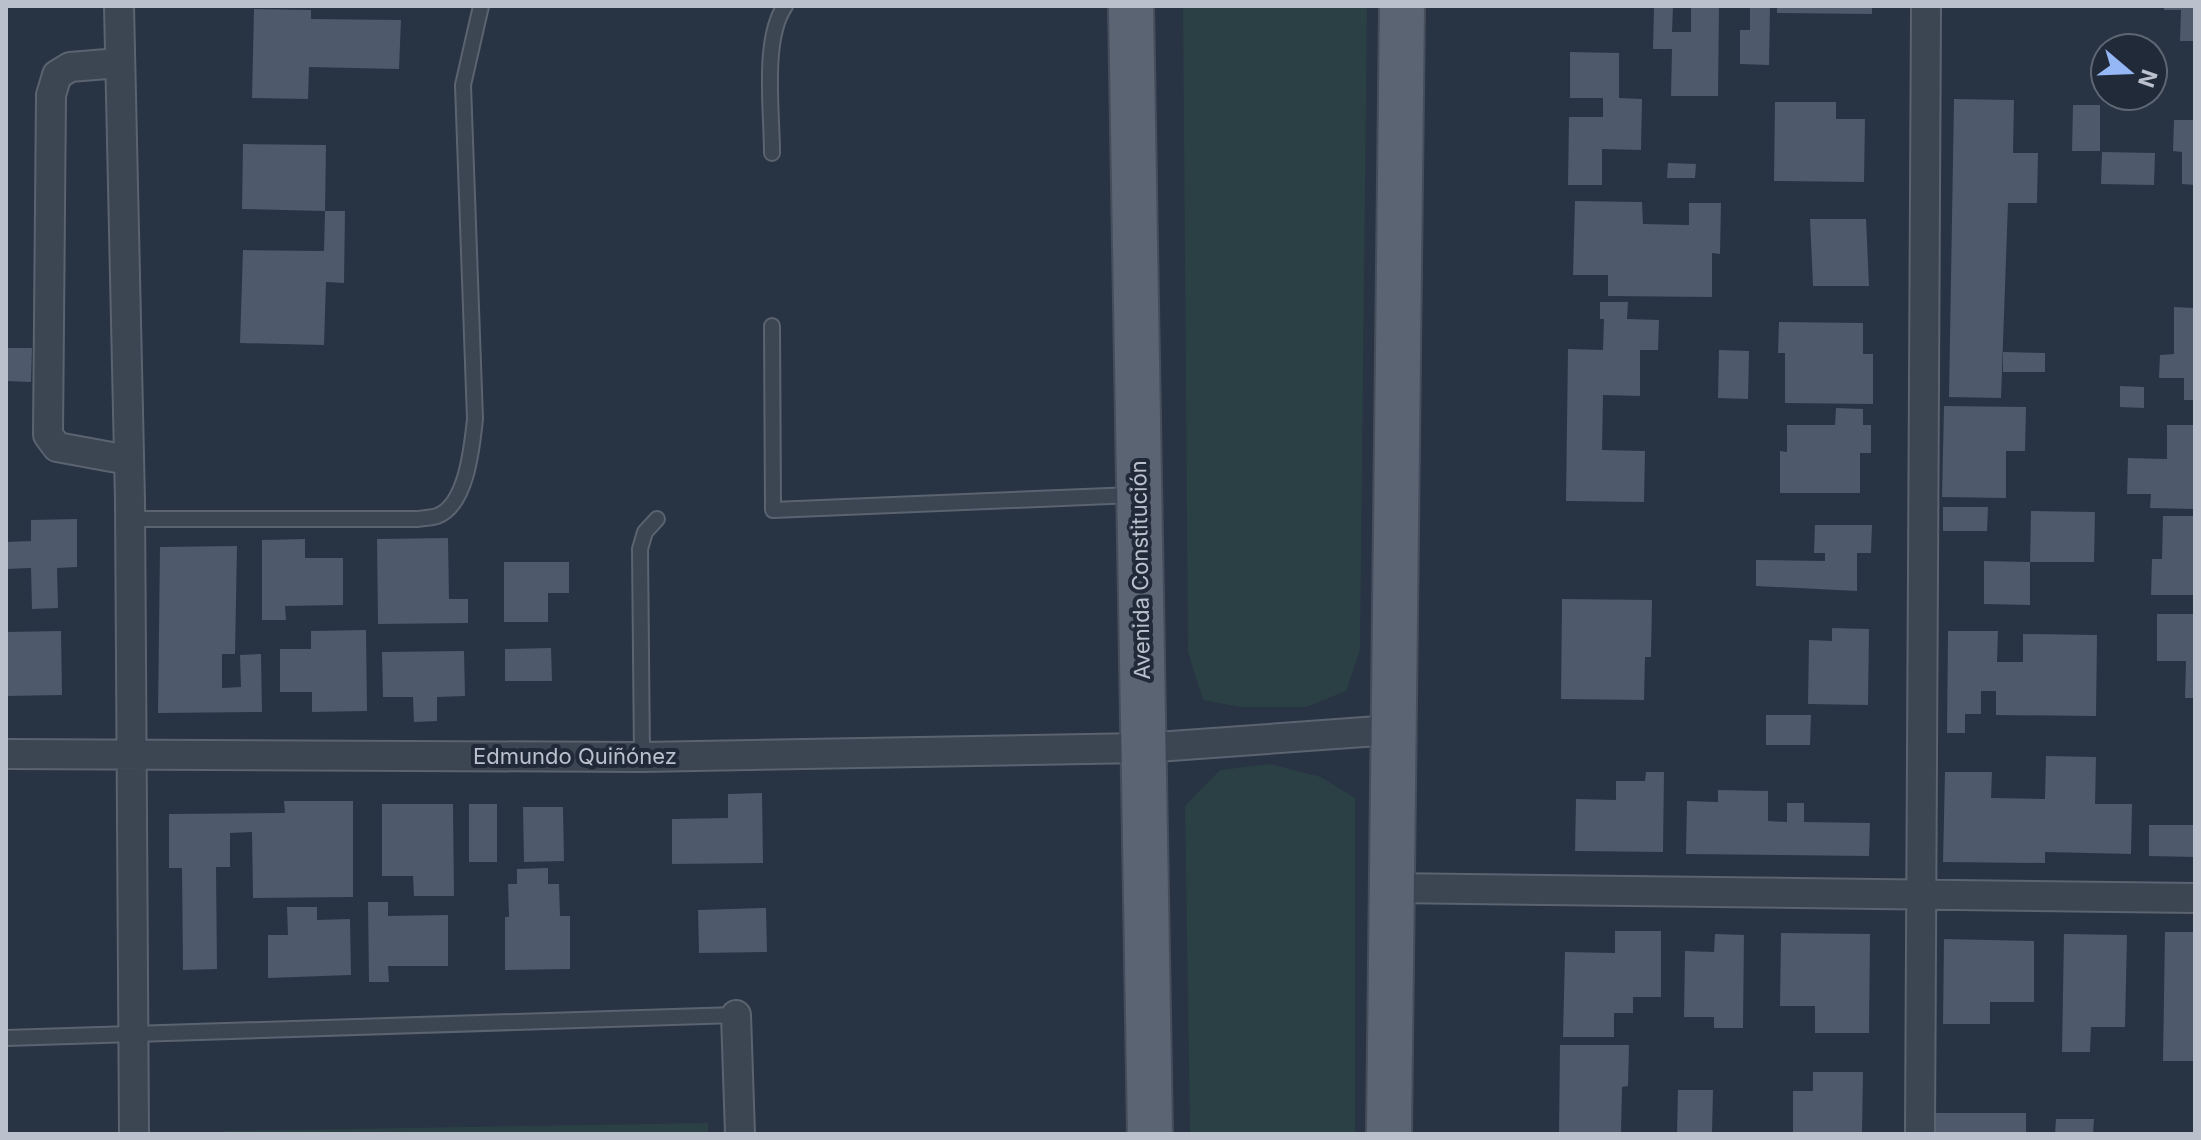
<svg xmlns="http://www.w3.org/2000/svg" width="2201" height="1140" font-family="Inter,sans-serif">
	<rect width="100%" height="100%" fill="#283343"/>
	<path fill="#2a4044" d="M1183,6h184l-7,644 -14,41 -40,16h-66l-37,-7 -15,-48z
		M1270,764l51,13 34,21v336h-165l-5,-328 35,-36z
		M708,1123v11h-484v-3z"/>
	<path fill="#4e596c" d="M1654,6h19l-1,26h19v-26h28l-1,90h-47l1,-47h-19z
		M1750,6h20l-1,59 -29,-1v-34h10z
		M1777,6h95v8l-95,-1z
		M2164,6h31v35h-15l1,-31h-17z
		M254,9l57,1v9l90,1 -2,49 -90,-2 -1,32 -56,-1z
		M1570,52l49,1v45l23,1 -1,51 -39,-1v36h-34l1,-68h34v-19h-33z
		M1954,99l60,1 -1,53h25l-1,50h-29l-7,195 -52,-1z
		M1775,102h61v17h29l-1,63 -90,-1z
		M2073,105h27v46h-28z
		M2174,120h21v65l-13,-1v-32l-9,-1z
		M243,144l83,1 -1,66h20l-1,72 -18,-1 -2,63 -84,-2 3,-93 81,1 1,-40 -83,-2z
		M2102,152l53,1 -1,32 -53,-1z
		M1668,163l28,1 -1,14h-28z
		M1575,201l67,1 1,22 46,1v-22h32l-1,51 -8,-1v44l-104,-1v-21h-35z
		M1810,219h56l3,67h-56z
		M1600,302h28l-1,17 32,1 -1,30h-18v46l-37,-1 -1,55 43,1 -1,51 -78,-1 2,-152 35,1 1,-31h-4z
		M2174,307l21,1v92h-11v-22h-25l1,-23 14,-1z
		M1779,322l84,1v31h10v50l-88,-1v-50h-7z
		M6,348h26l-1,34 -25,-1z
		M1719,350l30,1 -1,48 -30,-1z
		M2003,352l42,1v19h-42z
		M2120,386l24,1v21l-24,-1z
		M1944,406l82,1 -1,44h-19v47l-64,-1z
		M1836,408l27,1v16h8v28h-11v40h-80v-42l7,1v-27h48z
		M2167,425h28v84l-45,-1 1,-14h-24l1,-36 39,1z
		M1943,507h45l-1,24h-44z
		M2031,511l64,1 -1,50h-64z
		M2163,516h32v79h-44l1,-36h10z
		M77,519v48l-20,1 1,40 -26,1 -1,-41 -25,1v-27l25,-1v-21z
		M1815,525h57l-1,28h-14v38l-101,-5v-26l69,1v-8h-11z
		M448,538l1,61h19v24l-90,1 -1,-85z
		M305,539v19h38v47l-58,1 1,14h-24v-80z
		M237,546l-2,108h-13v34l19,-1 -1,-32 21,-1 1,58 -104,1 2,-166z
		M1984,561l46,1v43l-46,-1z
		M504,562h65v31h-21v29h-44z
		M1562,599l90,1 -1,57h-6l-1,43 -83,-1z
		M2157,614h38v84h-10l1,-37h-29z
		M1832,628l37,1 -1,76 -60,-1 1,-64 23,1z
		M366,630l1,81 -55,1v-20h-32v-43h31v-18z
		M61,631l1,64 -56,1v-64z
		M1948,631h50l-1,31h26v-28l74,1 -1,81 -100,-1v-24h-15v23h-16v19h-18z
		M551,648l1,33h-47v-32z
		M464,651l1,45 -28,1v24l-23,1 -1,-25h-30l-1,-45z
		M1766,715h45l-1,30h-44z
		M2046,756l50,1 -1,47h37l-1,50 -86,-2v11l-102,-1 2,-90h47l-1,26 54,1z
		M1646,772h18l-1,80 -88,-1 1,-52 40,1v-19h29z
		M1718,790l50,1v30l19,1v-19h17v19l66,1 -1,33 -183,-2 1,-53 31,1z
		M762,793l1,70 -91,1v-45l56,-1v-24z
		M284,801h69v96l-100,1 -1,-66 -22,1v34h-14l1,102 -34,1 -1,-102h-13v-54l116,-1z
		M382,804h71l1,92h-40l-1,-20h-31z
		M469,804h28v58h-28z
		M523,807h40l1,54 -40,1z
		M2149,825h46v32l-46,-1z
		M548,868v16h11l1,32h10v53l-65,1v-53h4l-1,-33h9v-15z
		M368,902h20v14l60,-1v51h-60l1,16h-20z
		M287,907h30v13l33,-1 1,56 -83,3v-43h20z
		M766,908l1,44 -68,1 -1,-43z
		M1615,931h46v66h-28v16h-19v24h-51l2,-85 50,1z
		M2165,932h30v129h-32z
		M1781,933l89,1 -1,99h-54v-27h-35z
		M1715,934l29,1 -1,93h-29v-11h-30l1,-66 29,1z
		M2064,934l63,1 -2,92h-34l-1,25h-28z
		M1944,939l90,2v61h-44v22h-47z
		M1560,1045h69l-1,41 -6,1 -1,47h-62z
		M1813,1072h50l-1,62h-69v-43h20z
		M1678,1090h35l-1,44h-35z
		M1936,1113h90v21h-90z
		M2056,1119h38l-1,15h-38z"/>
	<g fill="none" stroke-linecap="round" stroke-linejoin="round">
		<g stroke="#5b6370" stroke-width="18">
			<path id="service" d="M772,153c0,-41 -10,-114 13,-147
				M772,326l1,184 360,-15
				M130,519h288c5,-1 13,-1 19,-3 30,-11 35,-70 38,-97l-12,-334 18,-79
				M642,757l-2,-208 5,-17 12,-13
				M6,1038l730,-23"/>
		</g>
		<g stroke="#5b6370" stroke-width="32">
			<path id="minor" d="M119,6l11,495 4,633
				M119,63l-49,4 -13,8 -6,20 -3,340 9,12 71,13
				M6,754l636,3 501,-9 249,-18
				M1391,888l804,10
				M736,1015l4,119
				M1920,1134l6,-1128"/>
		</g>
		<g stroke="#464e5c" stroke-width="48">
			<path id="primary" d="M1131,6l19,1128
				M1389,1134l13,-1128"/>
		</g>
		<use href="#service" stroke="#3c4552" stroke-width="14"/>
		<use href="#minor" stroke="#3c4552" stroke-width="28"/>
		<use href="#primary" stroke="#5b6472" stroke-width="44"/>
	</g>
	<g text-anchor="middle" stroke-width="8" stroke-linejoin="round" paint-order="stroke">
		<g font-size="22" fill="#bac0cc" stroke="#212a38">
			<text transform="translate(1140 570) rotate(-91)" y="8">Avenida Constitución</text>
			<text x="575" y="764">Edmundo Quiñónez</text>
		</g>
	</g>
	<rect width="2201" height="1140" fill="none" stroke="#bac0cc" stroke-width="16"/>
	<g transform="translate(2129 72) rotate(109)"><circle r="38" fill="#212a38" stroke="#5e6673" stroke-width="2"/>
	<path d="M0-6L14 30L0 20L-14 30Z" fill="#96b7f5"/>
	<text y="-12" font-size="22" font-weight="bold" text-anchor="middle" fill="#bac0cc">N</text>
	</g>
</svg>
